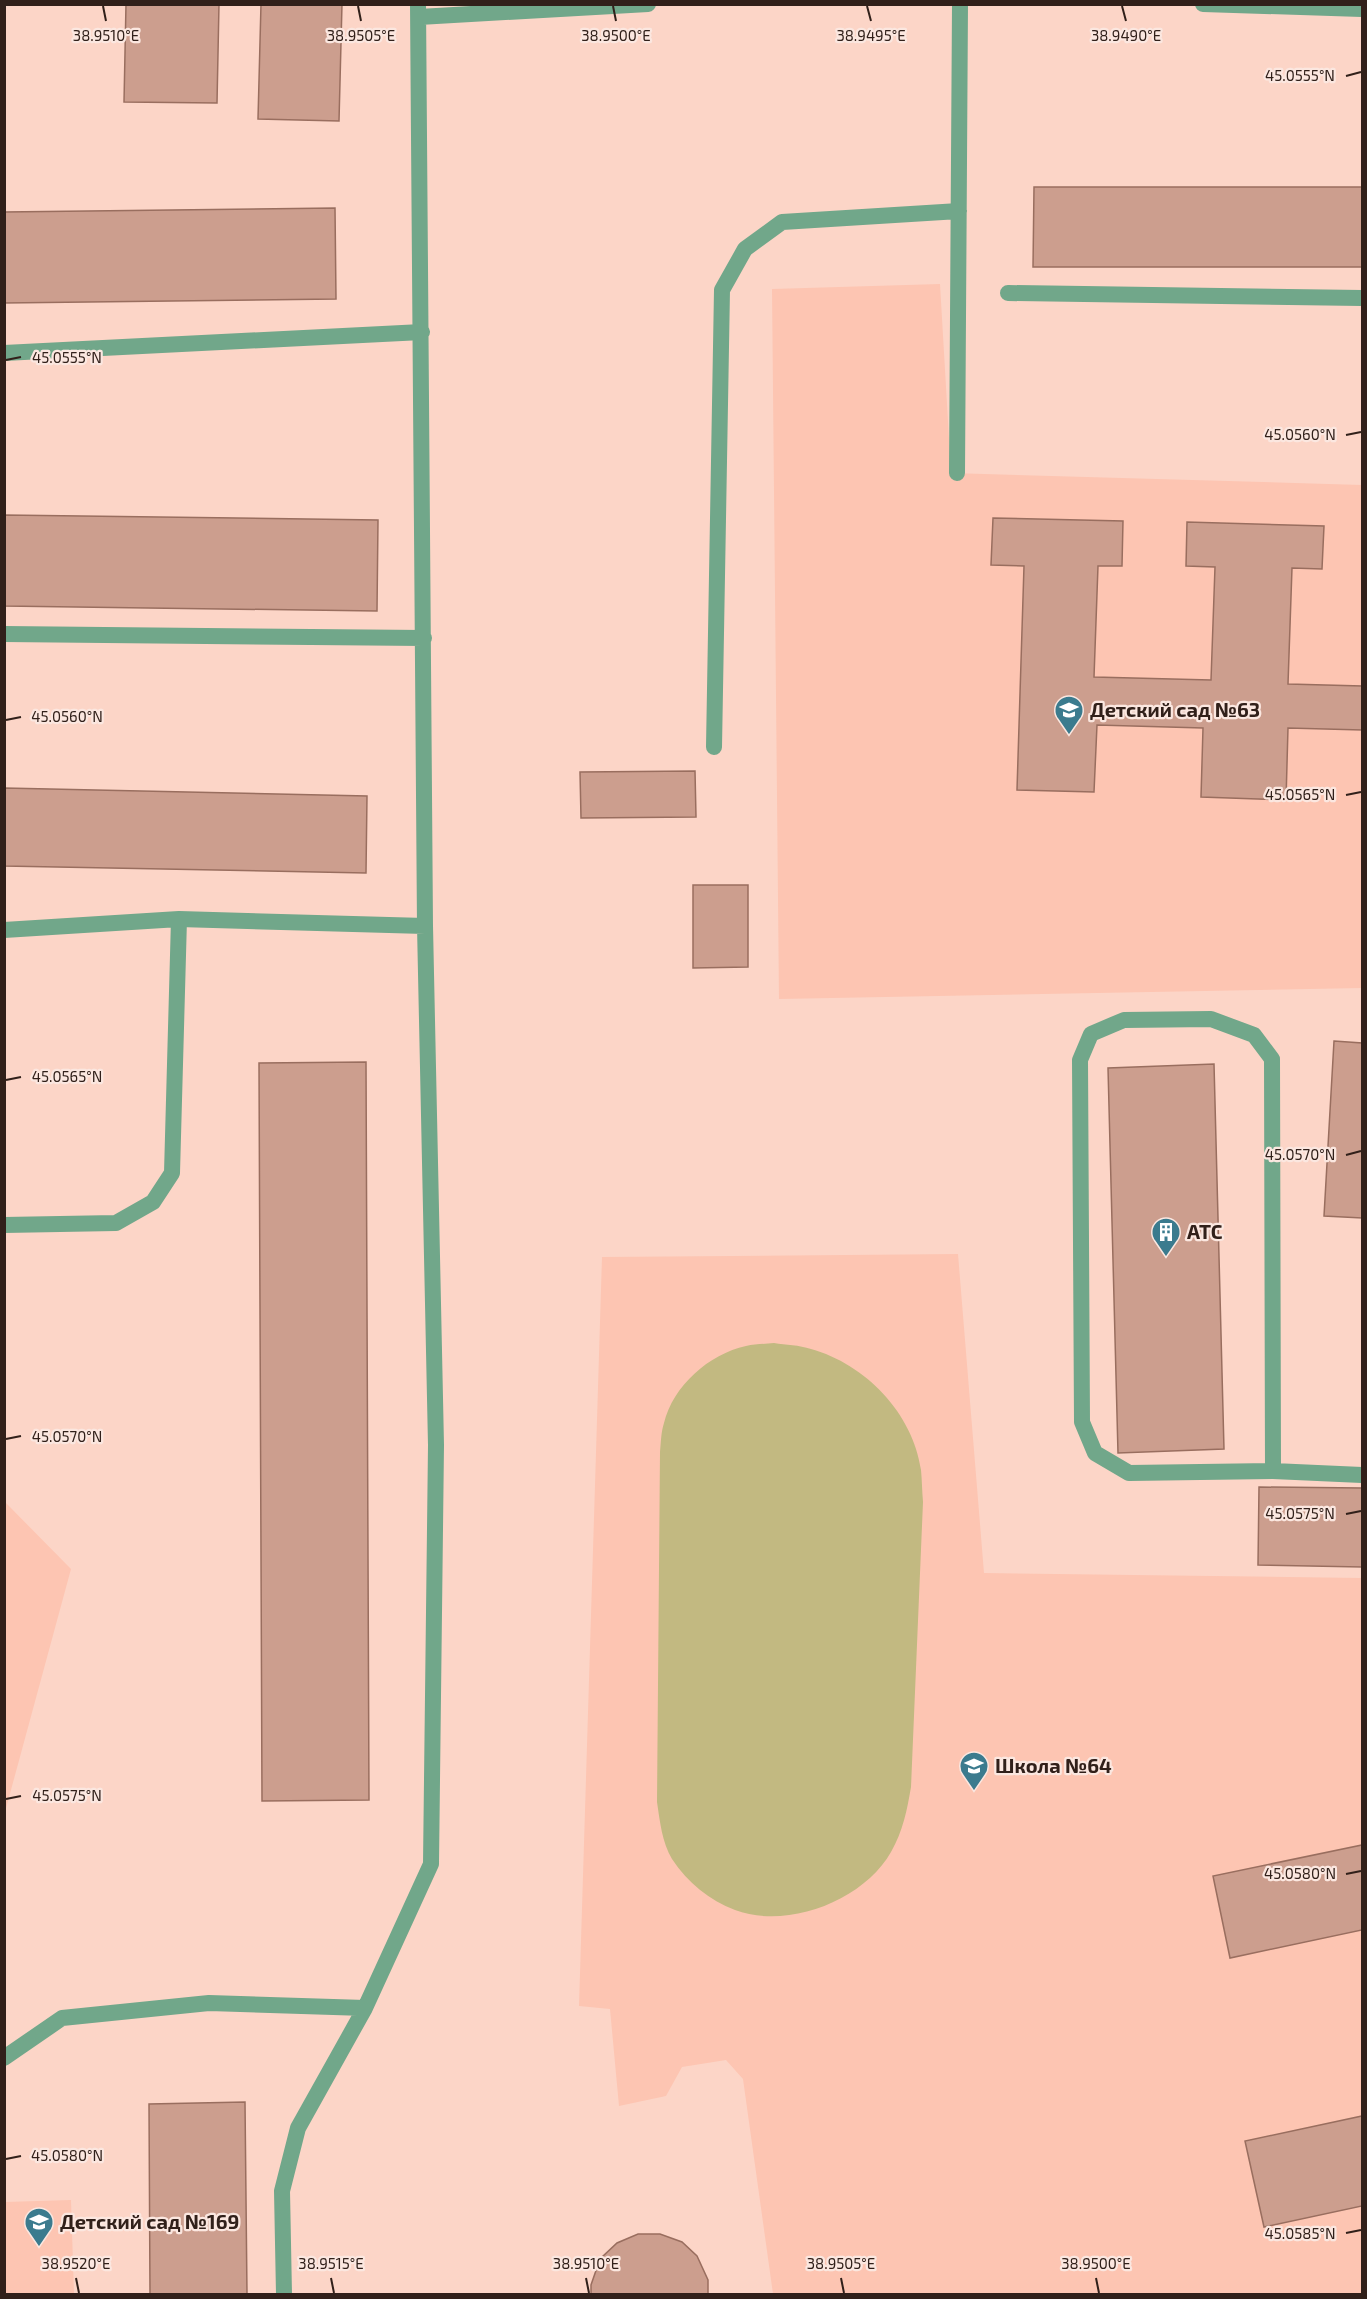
<svg xmlns="http://www.w3.org/2000/svg" width="1367" height="2299" font-family="'Exo 2',sans-serif">
	<rect width="100%" height="100%" fill="#fcd5c7"/>
	<path fill="#fdc5b2" d="M940,284l11,189 411,12v503l-583,11 -7,-710z
		M958,1254l26,319 378,5v716h-589l-30,-215 -17,-19 -44,7 -16,29 -47,10 -9,-97 -31,-3 23,-749z
		M5,1502l66,67 -66,243z
		M71,2200l3,94h-69v-92z"/>
	<path fill="#c2b981" d="M774,1343c12,2 25,2 37,6 54,15 102,64 110,121 1,10 1,21 2,32l-12,285c-4,23 -8,44 -20,65 -27,48 -103,78 -156,58 -26,-10 -47,-27 -63,-51 -10,-17 -12,-37 -15,-57l3,-350c1,-10 1,-20 4,-29 9,-37 45,-69 82,-77 9,-2 19,-2 28,-3z"/>
	<path fill="#cc9e8e" stroke="#996e5f" stroke-width="1.5" d="M126,4h93l-2,99 -93,-1z
		M261,4h81l-3,117 -81,-2z
		M1034,187h328v80h-329z
		M335,208l1,91 -332,4v-91z
		M4,515l374,5 -1,91 -373,-5z
		M993,518l130,3 -1,45h-24l-4,111 117,3 4,-113 -29,-1 1,-44 137,4 -2,43 -30,-1 -4,116 74,2v44l-74,-2 -2,72 -85,-3 2,-69 -106,-3 -3,67 -77,-2 7,-224 -33,-1z
		M695,771l1,46 -115,1 -1,-46z
		M4,788l363,8 -1,77 -362,-7z
		M693,885h55v82l-55,1z
		M1334,1041l28,2v175l-38,-2z
		M366,1062l3,738 -107,1 -3,-738z
		M1214,1064l10,385 -106,4 -10,-385z
		M1259,1487l103,1v79l-104,-2z
		M1362,1845v85l-132,28 -17,-82z
		M245,2102l2,192h-97l-1,-190z
		M1362,2116v90l-98,21 -19,-86z
		M638,2234h22l22,8 15,14 11,24v14h-117v-9l9,-26 17,-16z"/>
	<g fill="none" stroke-linecap="round" stroke-linejoin="round">
		<path stroke="#71a78a" stroke-width="16" d="M1203,4l159,5
			M419,17l229,-13
			M1008,293l354,5
			M4,353l418,-21
			M957,473l3,-469
			M4,634l420,4
			M714,747l8,-457 23,-41 37,-27 177,-11
			M4,930l175,-11 246,7
			M4,1225l112,-2 37,-21 19,-29 7,-254
			M1273,1471l-1,-412 -18,-24 -43,-16 -87,1 -33,14 -11,26 2,362 13,31 34,20 144,-2 89,4
			M4,2058l58,-40 147,-15 156,5
			M284,2294l-2,-103 16,-63 67,-120 66,-144 5,-419 -11,-519 -7,-922"/>
	</g>
	<path fill="none" stroke="#31201a" stroke-width="2" d="M103,6l3,15M358,6l3,15M613,6l3,15M867,6l4,15M1122,6l4,15M1346,76l15,-4M6,360l15,-3M1346,435l15,-3M6,720l15,-3M1346,795l15,-3M6,1080l15,-3M1346,1155l15,-4M6,1439l15,-3M1346,1514l15,-3M6,1799l15,-3M1346,1874l15,-3M6,2159l15,-3M1346,2233l15,-3M76,2278l3,15M331,2278l3,15M586,2278l3,15M841,2278l3,15M1096,2278l3,15"/>
	<defs>
		<g id="school-pin" transform="scale(1.5)"><path d="M0 17L-7.5 6A9.5 9.5 0 1 1 7.5 6Z" fill="#3b7b8e" stroke="#fbe7e0"/><path d="M0-5L7-2L0 1L-7-2ZM-4 1L0 2.5L4 1V4Q0 6-4 4Z" fill="#fff"/></g>
		<g id="building-pin" transform="scale(1.5)"><path d="M0 17L-7.5 6A9.5 9.5 0 1 1 7.5 6Z" fill="#3b7b8e" stroke="#fbe7e0"/><path d="M-4-6H4V6H1V3H-1V6H-4ZM-2.5-4.3h1.7v1.8h-1.7ZM.8-4.3h1.7v1.8H.8ZM-2.5-1h1.7V.8h-1.7ZM.8-1h1.7V.8H.8Z" fill="#fff"/></g>
	</defs>
	<g fill-rule="evenodd">
		<use href="#school-pin" x="1069" y="710"/>
		<use href="#building-pin" x="1166" y="1232"/>
		<use href="#school-pin" x="974" y="1766"/>
		<use href="#school-pin" x="39" y="2222"/>
	</g>
	<g text-anchor="middle" stroke-width="4.5" stroke-linejoin="round" paint-order="stroke">
		<g font-size="20" font-weight="bold" fill="#31201a" stroke="#fbe7e0" text-anchor="start">
			<text x="1090" y="717">Детский сад №63</text>
			<text x="1187" y="1239">АТС</text>
			<text x="995" y="1773">Школа №64</text>
			<text x="60" y="2229">Детский сад №169</text>
		</g>
	</g>
	<g font-size="15" text-anchor="middle" fill="#31201a" stroke="#fbe7e0" stroke-width="4.5" stroke-linejoin="round" paint-order="stroke">
		<text x="106" y="41">38.9510°E</text>
		<text x="361" y="41">38.9505°E</text>
		<text x="616" y="41">38.9500°E</text>
		<text x="871" y="41">38.9495°E</text>
		<text x="1126" y="41">38.9490°E</text>
		<text x="1300" y="81">45.0555°N</text>
		<text x="67" y="363">45.0555°N</text>
		<text x="1300" y="440">45.0560°N</text>
		<text x="67" y="722">45.0560°N</text>
		<text x="1300" y="800">45.0565°N</text>
		<text x="67" y="1082">45.0565°N</text>
		<text x="1300" y="1160">45.0570°N</text>
		<text x="67" y="1442">45.0570°N</text>
		<text x="1300" y="1519">45.0575°N</text>
		<text x="67" y="1801">45.0575°N</text>
		<text x="1300" y="1879">45.0580°N</text>
		<text x="67" y="2161">45.0580°N</text>
		<text x="1300" y="2239">45.0585°N</text>
		<text x="76" y="2269">38.9520°E</text>
		<text x="331" y="2269">38.9515°E</text>
		<text x="586" y="2269">38.9510°E</text>
		<text x="841" y="2269">38.9505°E</text>
		<text x="1096" y="2269">38.9500°E</text>
	</g>
	<rect width="1367" height="2299" fill="none" stroke="#31201a" stroke-width="12"/>
</svg>
